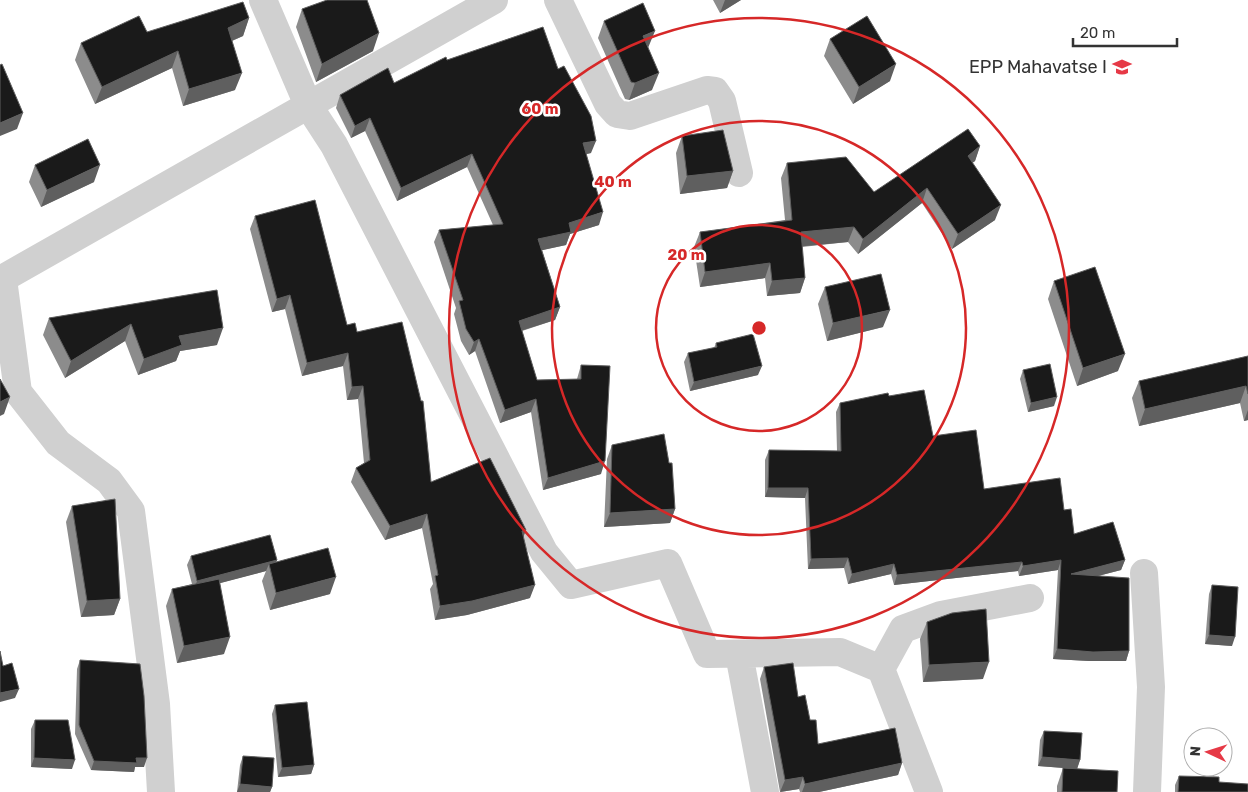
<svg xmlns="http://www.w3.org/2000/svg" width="1248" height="792" font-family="Rubik,sans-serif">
	<rect width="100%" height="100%" fill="#fff"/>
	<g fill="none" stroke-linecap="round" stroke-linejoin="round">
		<path stroke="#d0d0d0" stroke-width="28" d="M263,0l45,105 26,40 210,407 27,33 97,-22 39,91 133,-2 41,17 48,123
			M558,0l50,104 9,10 13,2 77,-26 8,1 7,10 17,72
			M3,279l15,113 40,51 51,38 22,30 25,193 5,88
			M0,280l494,-280
			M1144,573l7,114 -4,105
			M739,654l26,138
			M881,669l22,-40 38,-14 89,-17"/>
	</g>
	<path fill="#8c8c8c" d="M713,0h28l-21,13z
		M302,9l71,42 -57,31 -20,-55z
		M249,18l-6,18 -11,5 3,49 -52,16 -11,-38 -77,36 -20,-44 6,-17 66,-11z
		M604,21l44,27 4,42 -23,10 -4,-1 -27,-61z
		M830,39l60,42 -37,23 -29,-48z
		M447,60l111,9 33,84 -5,1 13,71 -29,9 -4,11 -24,5 18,57 -5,13 -33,11 15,49 40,-1 4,-14 20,109 -58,16 -12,-78 -31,11 -25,-72 -6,4 -8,-14 -7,-27 2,-6 -22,-66 5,-12 54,-5 -26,-58 -70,34 -32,-70 -14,7 -15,-30 4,-13 54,-12z
		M682,136l51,35 -6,17 -47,6 -4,-41z
		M980,146l-5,15 -3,2 23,57 -43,29 -30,-46 -64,51 -10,-12 -46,5 3,31 -5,15 -33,3 -2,-18 -65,9 -6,-40 6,-15 85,-12 -4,-42 6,-15 87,29z
		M35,165l59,17 -53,25 -12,-25z
		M255,216l92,109 10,7 74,150 95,48 -3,7 7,61 -63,17 -32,5 -5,-31 3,-5 -11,-56 -37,12 -34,-58 5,-14 8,-5 -6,-64 -11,1 -4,-34 -41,10 -17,-67 -13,3 -22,-83z
		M1054,281l64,90 -41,15 -29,-87z
		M825,287l58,40 -56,14 -9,-37z
		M217,290v55l-37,6 -4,10 -38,14 -13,-34 -60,37 -22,-43 6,-17z
		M716,343l42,32 -68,16 -6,-29 4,-9 26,-5z
		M1248,356v64l-4,1 -4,-18 -101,23 -7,-28 7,-17z
		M1023,370l31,36 -26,6 -8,-33z
		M889,396l44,40 51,53 80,21 10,24 51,26 -4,10 -23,6 31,75 -3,10h-37l-36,-2 5,-89 -39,6 -1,-5 -124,14 -3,-11 -43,10 -4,-16 -36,1 -3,-71 -40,-1v-37l4,-10 68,1 -1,-39 4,-9z
		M612,445l63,64 -5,14 -66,4 3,-68z
		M72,506l48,93 -6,16 -33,2 -15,-95z
		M191,556l86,4 -1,2 54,32 -60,16 -8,-29 4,-10 -46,12 4,71 -47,9 -11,-57 6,-17 20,-5 -5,-19z
		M1212,585l20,61 -27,-2 4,-50z
		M927,622l56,57 -60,3 -3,-43z
		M80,660l64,107h-9l-1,5 -43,-2 -16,-36 2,-65z
		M764,667l34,30 12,23 8,24 84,19 -4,12 -79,17h-19l-1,-3 -19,3 -20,-113z
		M275,705l39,60 -3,9 -33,3 -6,-63z
		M35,720l37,49 -41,-2v-38z
		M1044,731l36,29 -3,9 -39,-3 2,-26z
		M243,756l29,31 -2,5h-33l3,-27z
		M1063,768l54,24h-60v-6z
		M1179,776l40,6 29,10h-73v-7z"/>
	<path fill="#5f5f5f" d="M725,0h16l-21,13z
		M249,18l-6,18 -21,9 6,-17z
		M655,31l-7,17 -11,6 6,-18z
		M379,33l-6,18 -57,31 6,-18z
		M178,51l-6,17 -77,36 7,-17z
		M896,64l-6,17 -37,23 6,-17z
		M242,73l-7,17 -52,16 6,-17z
		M659,73l-7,17 -23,10 6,-17z
		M23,113l-6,16 -17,7v-13z
		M370,118l-5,13 -14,7 4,-12z
		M596,141l-5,12 -13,3 5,-13z
		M980,146l-5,15 -13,10 6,-15z
		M472,154l-5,13 -70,34 4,-13z
		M100,165l-6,17 -53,25 6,-17z
		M733,171l-6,17 -47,6 7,-18z
		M927,188l-5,15 -64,51 5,-15z
		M1001,205l-6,15 -43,29 6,-15z
		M603,212l-4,13 -29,9 -4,11 -32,7 4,-13 31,-16z
		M854,227l-6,15 -53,5 6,-15z
		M770,263l-5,15 -65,9 5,-15z
		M805,278l-5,15 -33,3 5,-15z
		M290,295l-5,14 -13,3 5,-13z
		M560,307l-5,13 -41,13 5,-12z
		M890,310l-7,17 -56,14 6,-18z
		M131,324l-6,17 -60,37 6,-17z
		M223,328l-6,17 -37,6 -4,10 -38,14 6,-16 35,-23z
		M479,339l-4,12 -6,4 5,-13z
		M348,353l-5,13 -41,10 5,-13z
		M1125,354l-7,17 -41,15 6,-18z
		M762,366l-4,9 -68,16 4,-9z
		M363,386l-5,13 -11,1 5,-13z
		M1246,386l-6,17 -101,23 6,-17z
		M10,397l-6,17 -4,2v-14z
		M1057,397l-3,9 -26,6 3,-9z
		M536,399l-5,13 -31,11 5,-13z
		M1248,410v10l-4,1z
		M605,461l-4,13 -58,16 5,-12z
		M768,488h40l-3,10 -40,-1z
		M675,509l-5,14 -66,4 6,-14z
		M427,514l-5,14 -37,12 5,-14z
		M526,530l-5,13 1,-12z
		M848,558l-4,10 -36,1 3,-10z
		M277,560l-4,9 -4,-5 -3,7 -72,19 3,-9z
		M1061,560l-3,10 -39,6 4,-10z
		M1125,560l-4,10 -54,14 4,-10z
		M1022,562l-4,9 -124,14 3,-10z
		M894,564l-3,10 -43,10 4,-10z
		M336,577l-6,17 -60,16 6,-17z
		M535,585l-5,13 -63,17 -32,5 5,-14z
		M120,599l-6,16 -33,2 6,-16z
		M1209,635l26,2 -3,9 -27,-2z
		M230,637l-6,17 -47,9 7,-17z
		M1057,649l72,2 -3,10h-37l-36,-2z
		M989,662l-6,17 -60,3 6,-17z
		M19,689l-4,9 -15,4v-9z
		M1042,757l38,3 -3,9 -39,-3z
		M34,758l41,2 -3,9 -41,-2z
		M136,758h11l-3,9h-9l-1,5 -43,-2 3,-9z
		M902,763l-4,12 -79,17h-17l3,-8z
		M314,765l-3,9 -33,3 4,-9z
		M803,777l-4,12 -19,3 5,-12z
		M240,784l32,3 -2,5h-33z"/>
	<path fill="#1a1a1a" stroke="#5f5f5f" d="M327,0h40l12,33 -57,31 -20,-55z
		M243,2l6,16 -21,10 14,45 -53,16 -11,-38 -76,36 -21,-44 58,-27 8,16z
		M643,3l12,28 -12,5 16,37 -24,10 -4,-1 -27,-61z
		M867,16l29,48 -37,23 -29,-48z
		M543,27l15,42 6,-3 27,50 5,25 -13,2 20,69 -34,11 2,9 -33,7 22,68 -41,14 18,59 44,-1v-14l29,1 -5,95 -57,17 -12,-79 -31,11 -26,-71 -5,3 -8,-13 -7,-28 4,-1 -24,-70 64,-6 -31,-70 -71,34 -31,-70 -15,8 -15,-31 48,-27 6,15 52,-26 1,3z
		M2,64l21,49 -23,10v-58z
		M968,129l12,17 -12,10 33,49 -43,29 -31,-46 -64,51 -9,-12 -53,5 4,46 -33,3 -2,-18 -65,9 -5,-40 92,-12 -5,-57 59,-6 28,35z
		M723,130l10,41 -46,5 -5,-40z
		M88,139l12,26 -53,25 -12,-25z
		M315,200l32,125 8,-2 2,9 45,-10 19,79h2l8,81 59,-24 36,72 -4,1 13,54 -63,16 -32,5 -5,-30 3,-1 -11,-61 -37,12 -34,-58 14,-8 -7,-74 -11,1 -4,-34 -41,10 -17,-68 -13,4 -22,-83z
		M1095,267l30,87 -42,14 -29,-87z
		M881,274l9,36 -57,13 -8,-36z
		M217,290l6,38 -44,8 3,9 -38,14 -13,-35 -60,37 -22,-43z
		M753,334l9,32 -68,16 -6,-29 29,-6 -1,-4z
		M1248,356v38l-2,-8 -101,23 -6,-28z
		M1050,364l7,33 -26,6 -8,-33z
		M0,379l10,18 -10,5z
		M924,390l9,46 43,-6 8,59 76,-11 4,32 7,-1 3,25 39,-12 12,38 -54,14 58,4v73l-36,1 -36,-3 4,-89 -38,6 -1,-4 -125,13 -3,-11 -42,10 -4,-16 -37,1 -3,-71h-40l1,-38 72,1 -1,-48 48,-10 1,3z
		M664,434l5,29h3l3,46 -65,4 2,-68z
		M115,499l5,100 -33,2 -15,-95z
		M270,535l7,25 -80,21 -6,-25z
		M328,548l8,29 -60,16 -7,-29z
		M219,579l11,58 -46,9 -12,-57z
		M1212,585l26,2 -3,50 -26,-2z
		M986,609l3,53 -60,3 -2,-43 25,-9z
		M0,651l3,15 9,-3 7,26 -19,4z
		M80,660l60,4 4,32 3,62h-11l1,5 -43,-2 -15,-36z
		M793,663l5,34 7,-2 5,25h6l2,24 77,-16 7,35 -97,21 -2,-7 -18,3 -21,-113z
		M307,702l7,63 -32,3 -7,-63z
		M35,720h33l7,40 -41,-2z
		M1044,731l38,2 -2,27 -38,-3z
		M243,756l31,2 -2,29 -32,-3z
		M1063,768l55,3 -1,21h-55z
		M1179,776l40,1v5l29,2v8h-70z"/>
	<g fill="none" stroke="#d62828" stroke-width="2.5">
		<circle cx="759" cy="328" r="103"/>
		<circle cx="759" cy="328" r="207"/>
		<circle cx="759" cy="328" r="310"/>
	</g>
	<defs>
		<g id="school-bare" transform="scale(1.5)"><path d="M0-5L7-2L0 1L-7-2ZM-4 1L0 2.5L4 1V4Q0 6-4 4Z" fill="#e63946" stroke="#fff" stroke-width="2.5" paint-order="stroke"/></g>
	</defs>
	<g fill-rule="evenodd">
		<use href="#school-bare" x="1122" y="67"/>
	</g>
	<g text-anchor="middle" stroke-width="5" stroke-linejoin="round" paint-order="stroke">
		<g font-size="18" fill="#333" stroke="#fff" text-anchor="end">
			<text x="1107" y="73">EPP Mahavatse I</text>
		</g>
	</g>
	<circle cx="759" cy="328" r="8" fill="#d62828" stroke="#fff" stroke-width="2.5"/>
	<g font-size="15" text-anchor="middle" font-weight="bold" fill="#d62828" stroke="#fff" stroke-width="5" stroke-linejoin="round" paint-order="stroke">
		<text x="540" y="114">60 m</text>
		<text x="613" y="187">40 m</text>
		<text x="686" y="260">20 m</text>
	</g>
	<g transform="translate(1208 752) rotate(274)"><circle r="24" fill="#ffffff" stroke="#adadad"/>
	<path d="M0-4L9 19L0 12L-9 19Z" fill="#e63946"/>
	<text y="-8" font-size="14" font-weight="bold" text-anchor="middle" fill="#333333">N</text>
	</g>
	<path d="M1073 38v8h104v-8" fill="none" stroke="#333333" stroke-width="2.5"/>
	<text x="1080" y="38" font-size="15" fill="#333333" stroke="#ffffff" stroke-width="4" paint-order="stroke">20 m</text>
</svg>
